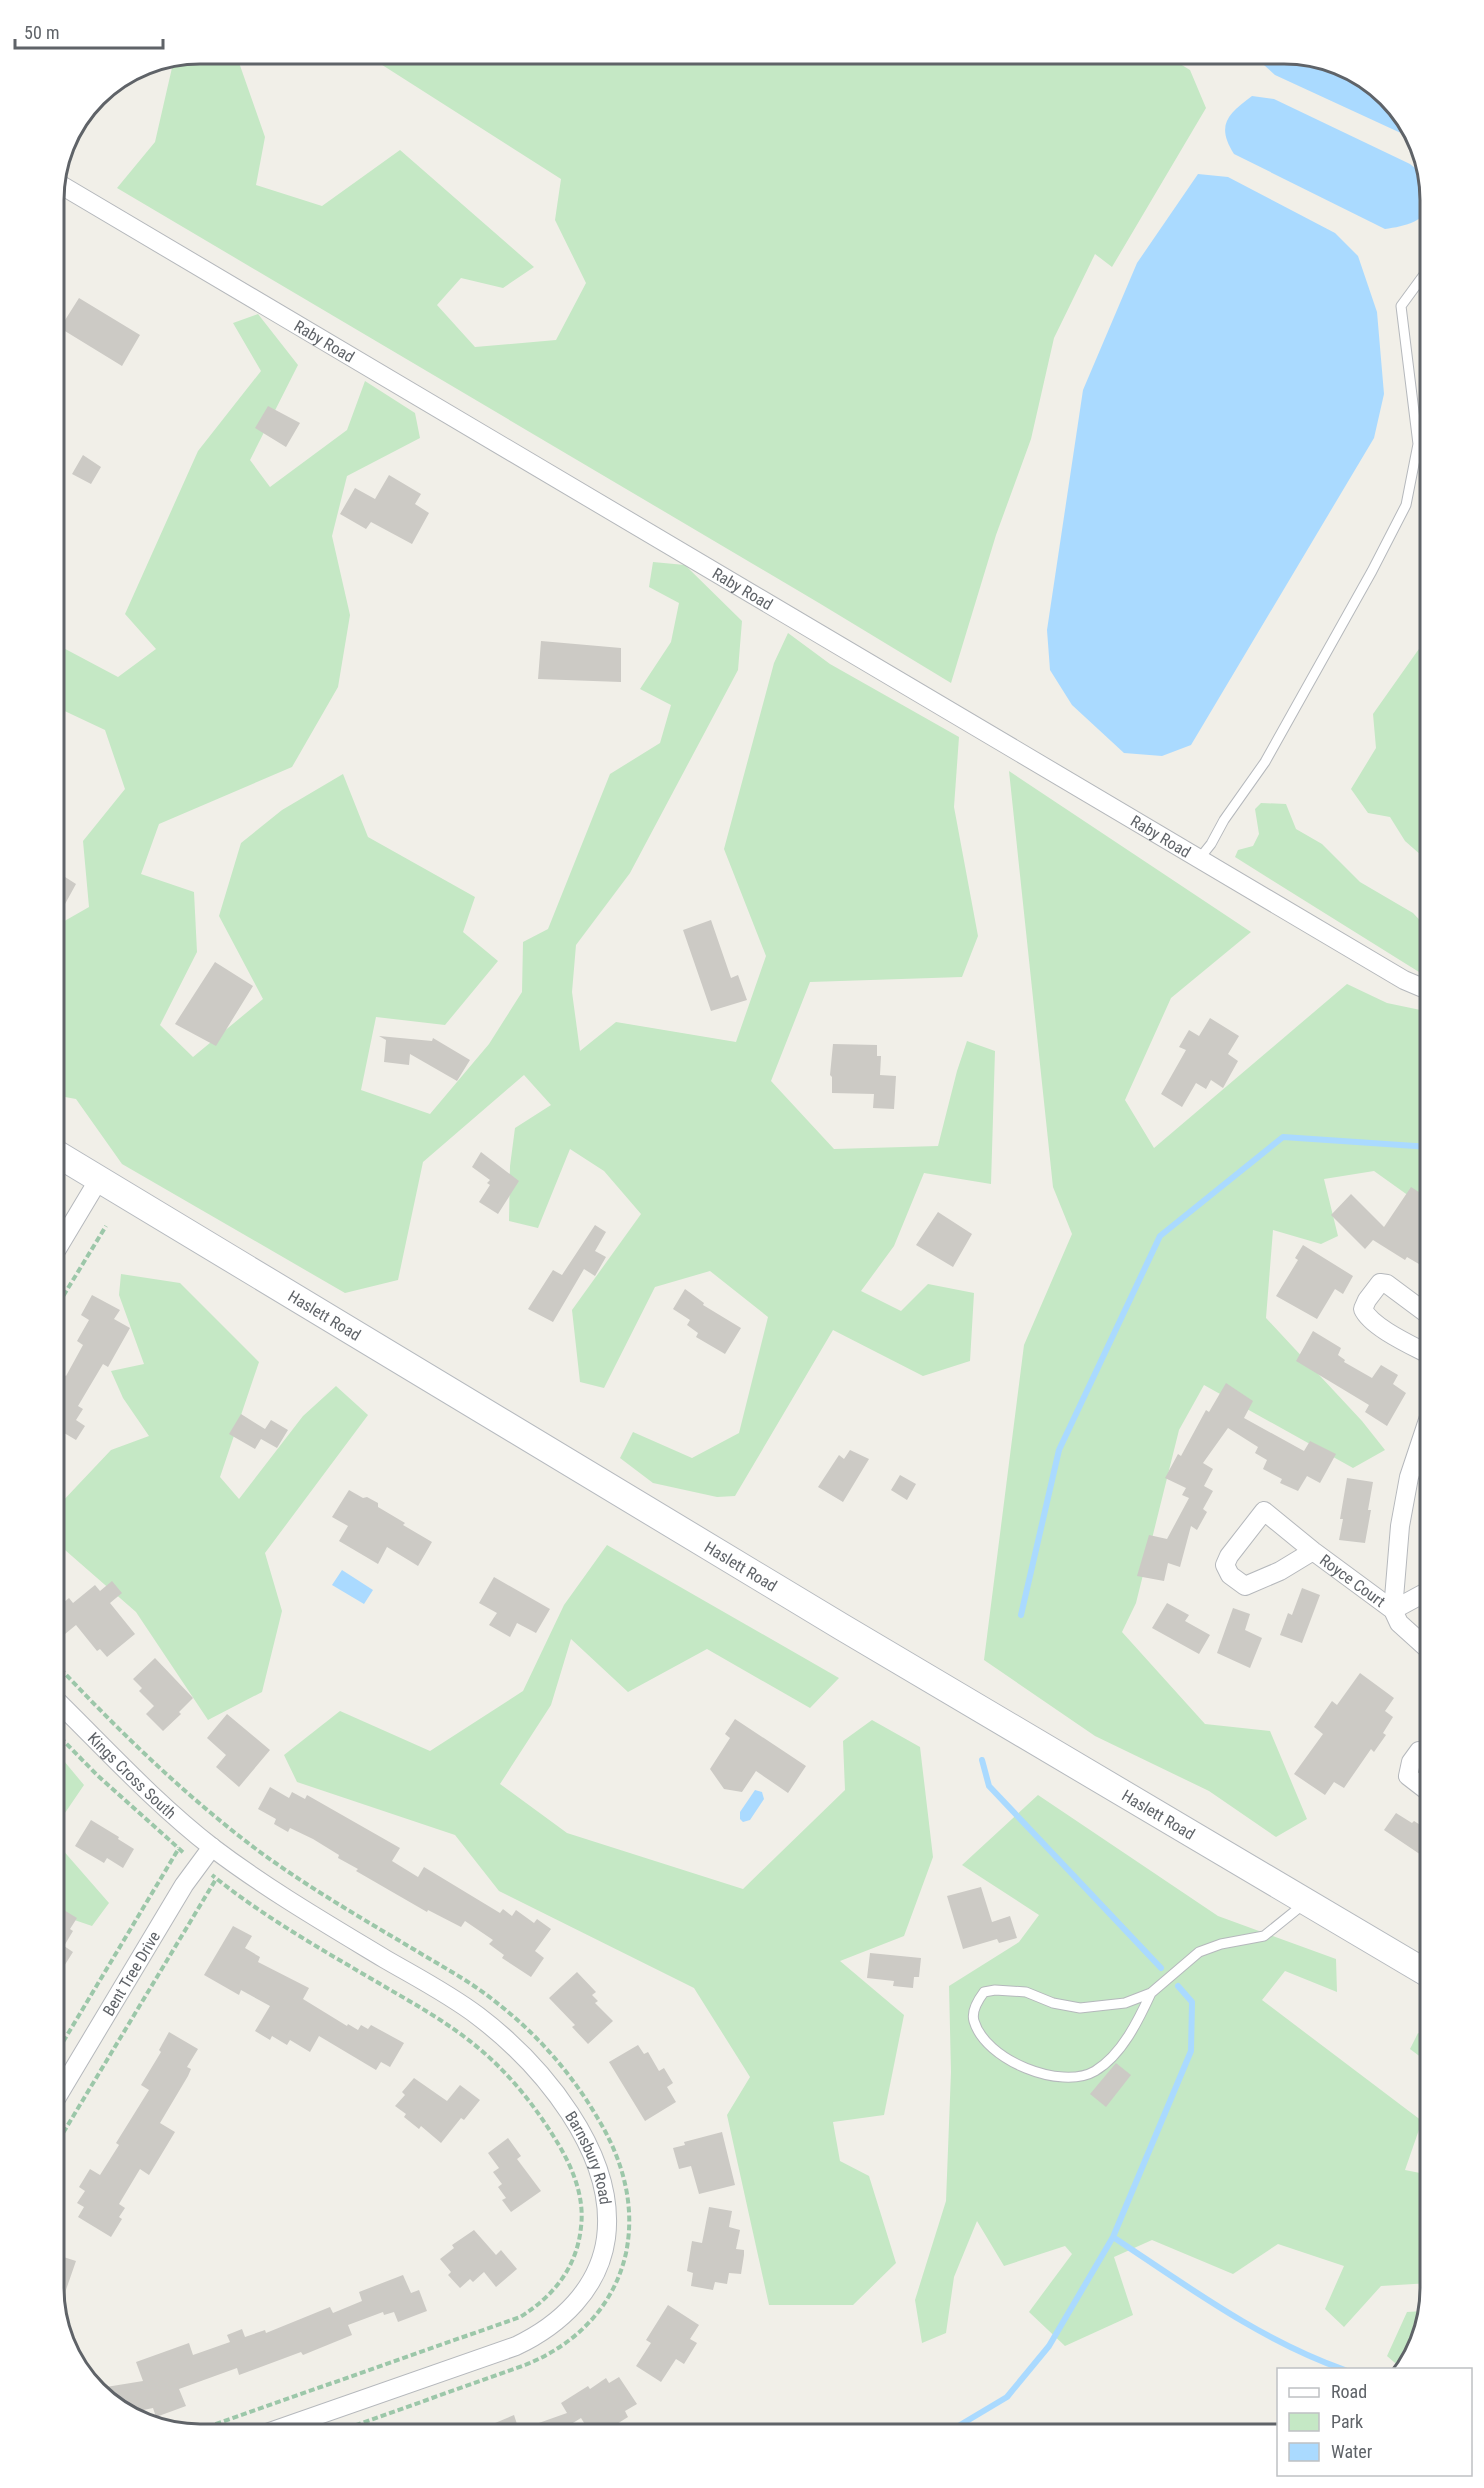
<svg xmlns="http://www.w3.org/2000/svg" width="1484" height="2488" font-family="'Roboto Condensed',sans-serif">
	<rect width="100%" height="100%" fill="#f1efe8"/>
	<path fill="#c5e8c5" d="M200,54h36l29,83 -9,48 66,21 78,-56 134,117 -31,21 -42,-10 -24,27 38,42 81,-7 30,-57 -31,-63 6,-41 -196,-125h799l26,16 16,38 -94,159 -17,-13 -41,84 -23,101 -35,96 -45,148 -132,-80 -702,-415 38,-46 19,-83z
		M258,314l40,51 -48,95 20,27 77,-57 18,-49 50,32 5,25 -73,38 -15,60 18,79 -12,72 -46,80 -133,57 -18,50 53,18 3,60 -37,73 33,32 70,-58 -44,-83 22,-73 41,-33 61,-36 25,63 107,60 -12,35 35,29 -53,64 -69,-8 -15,73 69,24 59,-70 33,-52 1,-50 25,-13 62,-155 50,-31 11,-38 -31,-16 31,-47 8,-39 -30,-16 4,-25 32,3 57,56 -4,49 -108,203 -54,72 -4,47 8,59 36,-29 120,20 30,-86 -42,-107 50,-186 14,-30 42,31 129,73 -5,70 24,129 -16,41 -152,5 -39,99 63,68 104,-3 19,-75 10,-30 28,10 -4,133 -67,-11 -30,73 -33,45 40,20 27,-27 46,9 -4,68 -47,15 -90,-46 -98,166 -18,1 -64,-14 -33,-25 13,-26 59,26 47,-25 29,-116 -58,-46 -55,16 -51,101 -24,-6 -8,-72 69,-96 -37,-43 -34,-22 -32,79 -29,-7 1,-55 5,-38 36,-23 -27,-30 -101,87 -25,118 -53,13 -223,-129 -46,-65 -22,-4v-168l35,-20 -6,-66 42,-52 -20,-59 -51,-24v-63l64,34 38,-28 -31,-35 73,-163 63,-80 -28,-48z
		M1430,639v224l-25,-22 -15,-24 -22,-4 -17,-24 25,-41 -3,-34 48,-68z
		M1009,771l242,161 -80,66 -46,102 29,48 193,-164 40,19 43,9v199l-56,-40 -50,8 14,57 -17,8 -48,-14 -7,88 96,103 23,29 -32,18 -149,-83 -25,45 -43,173 -14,29 83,92 65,7 37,88 -31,18 -67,-46 -114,-55 -111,-76 40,-315 48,-111 -19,-47z
		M1261,803l25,1 10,25 26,15 38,38 53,31 17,18v43l-11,-2 -184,-115 3,-7 15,-4 6,-12 -4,-25z
		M121,1274l59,9 79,79 -39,115 19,22 64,-83 33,-30 32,29 -103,138 17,58 -20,81 -54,28 -72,-108 -79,-69 2,-38 52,-55 38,-14 -26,-38 -12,-27 33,-7 -25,-69z
		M607,1545l232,133 -29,30 -103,-59 -79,43 -57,-53 -20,66 -51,79 67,49 176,56 102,-99 -2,-49 29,-21 48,27 13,110 -29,79 -64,25 64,54 -20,100 -51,7 7,39 29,15 27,87 -43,42h-84l-42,-190 23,-38 -56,-89 -195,-97 -44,-56 -158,-53 -13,-27 56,-44 90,40 93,-60 41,-86z
		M54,1749l30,36 -30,44z
		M1038,1795l180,121 118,43 1,33 -52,-21 -23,29 160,121 -17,49 25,5v108l-49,3 -37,41 -19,-18 19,-43 -66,-22 -45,30 -81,-34 -38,17 19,58 -68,31 -36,-34 43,-58 -7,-8 -61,20 -27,-45 -23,56 -8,56 -24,10 -7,-43 31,-99 5,-129 -2,-86 70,-44 20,-27 -77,-50z
		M54,1840l55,63 -17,23 -38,-13z
		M1418,2033l12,6v25l-20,-15z
		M1423,2311l-17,58h-4l-15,-13 20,-44z"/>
	<path fill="#aadaff" d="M1267,54h27l71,25 50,57 1,4 -141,-65 -11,-10z
		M1252,96l22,3 136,65c12,9 15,13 18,27 7,29 -21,35 -43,38l-151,-75c-18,-29 -7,-39 18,-58z
		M1198,174l30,3 107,56 23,23 19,56 7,82 -10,44 -183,307 -29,11 -38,-3 -52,-48 -22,-35 -3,-40 36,-240 54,-127z
		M342,1570l31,20 -9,14 -32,-19z
		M755,1790l7,2 2,7 -14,21 -7,2 -3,-3v-7z"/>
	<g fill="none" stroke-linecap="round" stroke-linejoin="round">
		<path stroke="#aadaff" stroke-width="6" d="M1021,1615l38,-165 101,-214 123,-99 147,10
			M982,1760l7,26 172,182
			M1113,2237c74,49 147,103 232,133
			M945,2434l62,-37 42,-51 64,-109 78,-186 1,-49 -14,-16"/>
	</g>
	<path fill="#cccac5" d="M79,298l61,37 -18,31 -62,-38z
		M268,406l32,17 -14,24 -31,-19z
		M83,455l18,12 -10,17 -19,-10z
		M389,475l32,19 -6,10 14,9 -17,31 -41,-22 -5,7 -26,-15 15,-26 20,11z
		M541,641l80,7v34l-83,-3z
		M54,870l22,14 -11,20 -11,-6z
		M711,920l20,58 7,-3 9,25 -36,11 -28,-81z
		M215,962l38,24 -37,60 -41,-22z
		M1210,1018l29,18 -11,18 10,7 -15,27 -12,-8 -5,9 -10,-6 -14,24 -21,-13 25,-44 -7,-3 10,-17 10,6z
		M379,1036l53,5 1,-3 37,22 -13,21 -47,-27 -1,11 -25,-3 2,-22z
		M833,1044l44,1v11h4l-1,19 16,1 -2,33 -21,-1 1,-14 -42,-1v-16l-2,-2z
		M481,1152l38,29 -21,33 -19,-12 11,-17 -3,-2 3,-3 -18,-13z
		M1411,1187l19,12v58l-6,10 -17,-10 -2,3 -32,-20 -8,9 -34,-34 20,-21 33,33z
		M938,1212l34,22 -19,33 -37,-22z
		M595,1225l11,7 -11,19 11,6 -11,19 -11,-7 -31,53 -25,-13 25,-39 9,5z
		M1303,1245l50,31 -10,18 -8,-5 -18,30 -41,-23 22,-36 -3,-2z
		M685,1289l19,14 -1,2 38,23 -16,26 -29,-17 2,-4 -11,-8 3,-5 -17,-11z
		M92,1295l28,15 -6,9 16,9 -22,39 -5,-3 -25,42 5,3 -7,11 9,6 -9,14 -22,-13v-59l12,8 17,-31 -6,-4 12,-21 -8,-5z
		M1313,1331l28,17 -3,7 7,5 -1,2 28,16 9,-13 17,10 -5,9 13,9 -19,33 -22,-14 4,-7 -73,-44z
		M1226,1383l27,18 -9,17 60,33 6,-10 26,13 -16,29 -13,-7 -9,15 -18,-8 2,-4 -19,-10 4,-9 -12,-7 3,-6 -30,-19 -25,35 10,6 -9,17 9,5 -10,18 4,3 -10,18 -6,-4 -11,41 -12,-4 -4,18 -27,-5 12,-41 18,4 22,-41 -7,-3 4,-7 -21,-10 13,-24 3,2 25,-46 3,2z
		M241,1414l24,15 6,-9 17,10 -11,18 -16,-9 -6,10 -26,-15z
		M850,1450l19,9 -26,43 -25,-15 21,-32 5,4z
		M900,1475l16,9 -9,16 -16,-10z
		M1347,1478l26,4 -5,28h3l-6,33 -26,-3 4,-21h-3z
		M349,1490l14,8 4,-1 11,6v4l27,16 -2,2 29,17 -14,24 -31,-19 -9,17 -39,-23 9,-15 -16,-9z
		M494,1577l56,32 -14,24 -19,-10 -7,14 -21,-12 8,-12 -18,-10z
		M112,1581l10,12 -12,10 25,31 -28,23 -7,-8 -3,2 -21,-26 -11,9 -11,-14v-10l15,-12 4,5 22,-18 5,6z
		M1302,1588l18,7 -18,48 -22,-8 8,-22 4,2z
		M1167,1603l22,12 -4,6 25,14 -11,19 -47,-26z
		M1233,1608l17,6 -5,16 17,8 -12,30 -33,-15z
		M155,1658l38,40 -14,14 2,2 -18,17 -17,-17 8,-8 -15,-15 3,-3 -9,-9z
		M1360,1673l34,25 -9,13 8,6 -10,16 3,2 -12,17 -3,-3 -27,39 -10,-6 -9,13 -31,-21 29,-40 -9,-7 18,-26 5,4z
		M227,1714l43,36 -31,37 -23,-20 10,-12 -19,-17z
		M735,1719l71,47 -18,27 -32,-22 -14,21 -18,-3 -14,-20 20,-31 -5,-4z
		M270,1787l19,11 3,-6 13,7 2,-4 93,53 -8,13 26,16 6,-10 76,46 3,-4 9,7 4,-6 18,13 3,-4 14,10 -16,22 9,7 -13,19 -29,-19 2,-3 -15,-11 4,-4 -28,-19 -4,6 -33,-17 -1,2 -71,-41 2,-2 -20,-11 1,-3 -26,-16 -23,-11 -2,4 -14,-8 2,-5 -18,-10z
		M1396,1813l16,10 2,-2 16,10v30l-46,-31z
		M91,1820l28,17 -1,2 16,10 -11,19 -16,-10 -3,5 -29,-17z
		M981,1887l11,35 18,-6 7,22 -18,5 -2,-4 -34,10 -16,-53z
		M54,1904l23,14 -7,11 3,2 -9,15 9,6 -19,30z
		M233,1926l19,10 -7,12 15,9 -2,5 51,26 -6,11 44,27 1,-2 10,6 3,-5 7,4 3,-4 33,18 -14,24 -9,-5 -5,8 -57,-34 -9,16 -20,-12 -3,5 -15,-9 -2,4 -15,-9 15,-25 -29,-16 -2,5 -35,-20z
		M870,1953l51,5 -2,19h-5l-1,11 -20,-2 1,-5 -27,-3z
		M577,1972l19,20 -4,3 6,6 -3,2 18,18 -25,23 -16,-17 3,-2 -26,-27z
		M169,2032l29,17 -11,18 4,2 -3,7 -28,47 15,9 -26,43 -9,-6 -21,35 6,4 -6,9 3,2 -11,18 -33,-20 6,-10 -7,-4 8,-12 -6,-4 11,-18 10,6 19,-30 -3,-2 33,-53 -8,-5 20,-33 -2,-2z
		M638,2045l6,9 4,-2 11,19 5,-3 9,15 -6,4 9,15 -31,19 -36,-59z
		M1116,2063l15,12 -25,32 -16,-13z
		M414,2078l33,23 13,-16 20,15 -16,20 -3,-2 -20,25 -20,-17 -2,3 -15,-12 2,-3 -11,-8 10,-11 -3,-3z
		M722,2132l13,53 -36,9 -8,-28 -12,3 -6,-21 12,-3 -1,-3z
		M508,2138l13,18 -4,3 24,32 -30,21 -9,-12 4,-2 -8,-11 4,-3 -9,-12 6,-4 -11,-15z
		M709,2207l23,4 -3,16 11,3 -4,19 8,1v5l-3,19 -12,-1 -2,11 -12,-2 -2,8 -22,-4 2,-13 -6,-2 5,-30 10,2z
		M474,2230l22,25 5,-5 16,19 -21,18 -12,-15 -11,10 -3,-3 -10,9 -12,-13 3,-3 -11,-13 14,-11 -2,-3z
		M54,2254l22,7 -17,49 -5,-22z
		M403,2275l8,18 8,-3 8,21 -29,11 -4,-10 -10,3 -1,-3 -35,13 4,10 -49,20 -2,-3 -62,23 -2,-7 -58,21 7,17 -30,11 -3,-9 -24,5 -10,-4 -19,-21 43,-7 -7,-19 53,-19 4,12 37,-13 -3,-7 15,-6 3,8 20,-7 1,3 64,-26 3,6 29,-12 -3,-9z
		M668,2305l31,20 -9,14 7,4 -13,21 -8,-5 -15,23 -25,-16 15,-23 -5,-3z
		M619,2377l18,27 -12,7 3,6 -27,17h-10l-10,-16 -26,16h-86l45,-19 5,15 48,-17 -6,-10 27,-17 2,3 16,-11 3,5z"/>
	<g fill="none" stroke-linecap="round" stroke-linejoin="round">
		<g stroke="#b5b8bc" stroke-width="11">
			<path id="lane" d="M1199,859l12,-15 13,-24 41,-58 107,-191 34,-66 12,-61 -17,-138 22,-30 7,-5
				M1151,1993c-12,26 -29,62 -56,78 -34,20 -110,-11 -121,-50 -3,-10 4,-21 10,-29l11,-2 31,2 27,11 27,5 45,-5 26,-10 48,-41 22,-8 43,-8 41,-33"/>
		</g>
		<g stroke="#b5b8bc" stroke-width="20">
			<g id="street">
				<path id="s1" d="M56,182l1348,798 26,11"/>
				<path d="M54,1254l45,-75"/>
				<path d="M1430,1355c-19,-10 -59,-28 -67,-46l4,-9 13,-17 7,1 43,32"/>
				<path id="s2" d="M1313,1551l-33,20 -35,15 -15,-11 -5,-10 4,-9 35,-45 49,40 80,59 6,13 31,28"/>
				<path d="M1393,1610l7,-84 9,-49 21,-63"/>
				<path d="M1393,1610l37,-20"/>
				<path id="s3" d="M54,1698c52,51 101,105 159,150 54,41 114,76 172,111 31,18 64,35 93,57 63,48 139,137 128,222 -7,51 -46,87 -90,108l-252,88"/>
				<path d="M1430,1793l-22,-17 3,-14 8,-11h11"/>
				<path id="s4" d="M54,2102l130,-217 28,-38"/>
			</g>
		</g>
		<g stroke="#b6babf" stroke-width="28">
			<g id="secondary">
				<path id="s5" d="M54,1152l788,475 588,348"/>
			</g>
		</g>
		<path stroke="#9cc7a9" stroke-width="4" stroke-dasharray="6 3" stroke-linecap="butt" d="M54,1205l5,-7
			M54,1311l52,-85
			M54,1662c63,67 128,131 202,187 50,37 105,69 159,101 26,16 53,30 77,49 42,32 78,72 105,118 25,41 39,87 29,136 -12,54 -51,92 -101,112l-194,69
			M54,1731l43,44 88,79
			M54,2057l125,-209
			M54,2148l162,-269
			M190,2433l330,-116c34,-21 57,-50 61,-90 4,-32 -10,-63 -27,-90 -20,-32 -43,-61 -72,-86 -29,-25 -62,-44 -95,-63 -59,-35 -121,-69 -175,-113"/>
		<use href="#lane" stroke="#fff" stroke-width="9"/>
		<use href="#street" stroke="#fff" stroke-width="18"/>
		<use href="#secondary" stroke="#fff" stroke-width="26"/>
	</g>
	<g text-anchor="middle" stroke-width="4.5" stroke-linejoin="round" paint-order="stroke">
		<g font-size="16" fill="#5f6368" stroke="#fff">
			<text dy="6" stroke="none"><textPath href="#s1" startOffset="312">Raby Road</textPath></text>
			<text dy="6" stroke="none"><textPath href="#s1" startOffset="798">Raby Road</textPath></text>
			<text dy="6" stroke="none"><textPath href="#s1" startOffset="1284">Raby Road</textPath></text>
			<text dy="6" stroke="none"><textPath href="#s5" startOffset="316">Haslett Road</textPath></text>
			<text dy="6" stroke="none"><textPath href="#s5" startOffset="802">Haslett Road</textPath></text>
			<text dy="6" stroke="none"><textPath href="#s2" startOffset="286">Royce Court</textPath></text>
			<text dy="6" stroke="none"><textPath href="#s3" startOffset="110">Kings Cross South</textPath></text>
			<text dy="6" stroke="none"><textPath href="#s5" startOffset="1288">Haslett Road</textPath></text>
			<text dy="6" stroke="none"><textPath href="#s4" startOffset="150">Bent Tree Drive</textPath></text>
			<text dy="6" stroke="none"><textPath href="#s3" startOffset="716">Barnsbury Road</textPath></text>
		</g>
	</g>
	<path d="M0 0H1484V2488H0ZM200 64H1284A136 136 0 0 1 1420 200V2288A136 136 0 0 1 1284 2424H200A136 136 0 0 1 64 2288V200A136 136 0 0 1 200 64Z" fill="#fff" fill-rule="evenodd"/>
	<path fill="none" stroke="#5f6368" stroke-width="3" d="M200 64H1284A136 136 0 0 1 1420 200V2288A136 136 0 0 1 1284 2424H200A136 136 0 0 1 64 2288V200A136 136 0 0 1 200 64Z"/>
	<rect x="1277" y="2368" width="195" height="108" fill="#ffffff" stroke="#bfc1c3" stroke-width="1.5"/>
	<rect x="1289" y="2388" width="30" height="9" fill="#ffffff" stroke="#bfc1c3" stroke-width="1.5"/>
	<text x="1331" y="2398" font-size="18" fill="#5f6368">Road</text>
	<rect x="1289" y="2413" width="30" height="18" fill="#c5e8c5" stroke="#bfc1c3" stroke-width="1.5"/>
	<text x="1331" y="2428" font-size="18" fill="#5f6368">Park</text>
	<rect x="1289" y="2443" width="30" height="18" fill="#aadaff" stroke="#bfc1c3" stroke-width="1.5"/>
	<text x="1331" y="2458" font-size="18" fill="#5f6368">Water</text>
	<path d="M15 39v9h148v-9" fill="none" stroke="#5f6368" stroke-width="3"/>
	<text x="24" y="39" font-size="18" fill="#5f6368" stroke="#ffffff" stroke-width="4.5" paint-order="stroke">50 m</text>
</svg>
